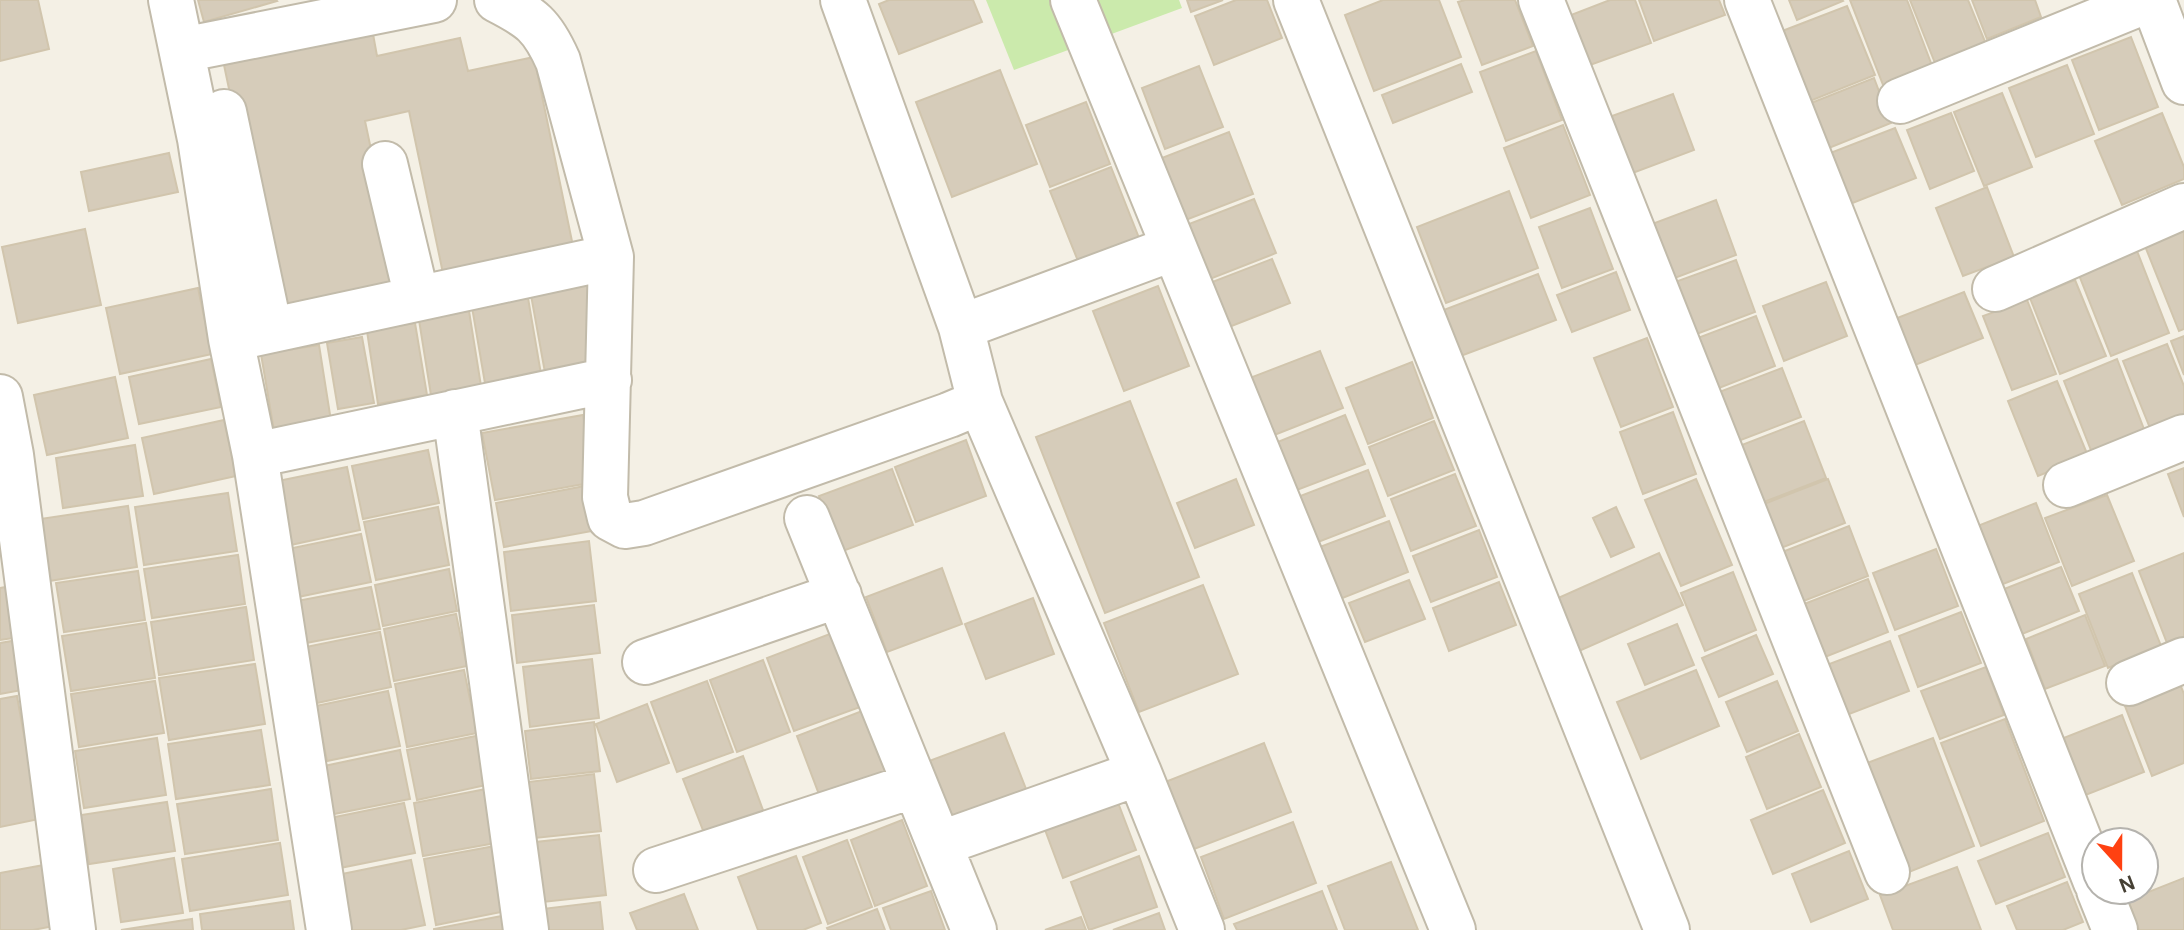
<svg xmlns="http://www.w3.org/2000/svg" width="2184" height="930" font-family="Karla,sans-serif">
	<rect width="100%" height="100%" fill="#f4f0e5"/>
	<path fill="#cbeaac" d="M986,0h193l3,8 -168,62z"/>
	<path fill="#d6ccba" stroke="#d1c5ad" stroke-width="2" d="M0,0h38l11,49 -49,12z
		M198,0h78l1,1 -73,21z
		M889,0h84l9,22 -83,32 -20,-50z
		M1187,0h36l-32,12z
		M1236,0h31l15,38 -68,27 -19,-49z
		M1383,0h56l22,57 -87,34 -29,-76z
		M1465,0h50l18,46 -51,19 -24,-63z
		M1610,0h25l16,43 -61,22 -19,-50z
		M1639,0h80l6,15 -71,26z
		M1789,0h53l1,1 -46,19z
		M1850,0h57l27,71 -49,19z
		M1910,0h58l20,49 -51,19z
		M1972,0h63l6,17 -54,22z
		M1847,6l28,69 -70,28 -28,-70z
		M373,34l4,22 83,-18 8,33 66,-14 40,194 -130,27 -35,-167 -44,10 35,166 -124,26 -52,-248z
		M2131,37l27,70 -59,23 -27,-70z
		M1536,51l26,69 -56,21 -26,-69z
		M1461,64l11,28 -79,31 -11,-28z
		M2067,65l27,69 -58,23 -27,-69z
		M1199,66l24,61 -58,22 -23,-61z
		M1000,70l37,94 -85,33 -36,-95z
		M1874,78l17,45 -67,27 -18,-45z
		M2002,93l30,74 -48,19 -30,-74z
		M1673,94l21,56 -64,24 -21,-57z
		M1086,102l24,62 -60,23 -24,-62z
		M1951,113l23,58 -44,18 -23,-59z
		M2162,113l22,54v12l-62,26 -27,-64z
		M1563,125l27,70 -59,23 -27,-70z
		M1895,128l21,50 -71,28 -20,-51z
		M1229,132l24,62 -75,29 -24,-62z
		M169,153l9,39 -89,19 -8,-39z
		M1111,167l28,71 -61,23 -28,-70z
		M1987,187l27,70 -51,19 -27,-68z
		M1509,191l29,77 -92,35 -29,-76z
		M1254,199l22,54 -79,31 -21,-55z
		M1716,200l20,55 -64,24 -20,-55z
		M1590,208l23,61 -51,19 -23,-61z
		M85,229l16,76 -83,18 -16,-76z
		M2184,231v98l-5,2 -34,-85z
		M2137,251l32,82 -58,23 -32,-81z
		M1272,259l18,44 -66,26 -17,-45z
		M1736,260l19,52 -61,23 -19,-53z
		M1616,272l14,38 -58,22 -15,-37z
		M1538,274l18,46 -98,37 -17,-46z
		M2075,280l31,76 -46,18 -30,-76z
		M1826,282l21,54 -63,25 -21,-55z
		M588,285l15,83 -57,10 -15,-83z
		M1158,286l31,80 -65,25 -31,-80z
		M198,288l14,66 -92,20 -14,-66z
		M1964,292l19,46 -73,29 -18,-47z
		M528,298l14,82 -56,9 -14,-82z
		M2027,300l29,74 -44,16 -29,-74z
		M469,311l12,75 -50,9 -12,-75z
		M1756,316l19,50 -61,24 -19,-51z
		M415,323l12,72 -49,9 -11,-73z
		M2184,336v39l-13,-34z
		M362,337l12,66 -36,6 -11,-66z
		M1647,338l26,69 -52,20 -27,-69z
		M2167,344l17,42v34l-32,13 -29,-72z
		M319,345l12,76 -57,10 -13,-77z
		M1320,351l23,57 -79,31 -22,-58z
		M211,359l10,48 -82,17 -10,-47z
		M2117,359l30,78 -53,21 -30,-77z
		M1412,362l21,56 -65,26 -22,-56z
		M1782,368l19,49 -68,26 -19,-49z
		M115,377l13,61 -81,17 -13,-60z
		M2057,381l31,75 -50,20 -30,-75z
		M1130,401l69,176 -94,36 -69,-176z
		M1673,412l23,62 -53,20 -23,-62z
		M583,415l12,67 -100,18 -13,-67z
		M1345,415l20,49 -76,29 -19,-48z
		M224,420l12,56 -82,18 -12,-56z
		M1434,421l20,49 -66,26 -19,-49z
		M1804,421l22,57 -70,27 -22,-57z
		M966,440l20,56 -70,26 -21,-55z
		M135,445l8,51 -80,12 -7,-50z
		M428,450l11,53 -76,16 -11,-53z
		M347,467l13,63 -74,16 -13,-64z
		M2184,468v49l-16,-43z
		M892,469l21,56 -73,27 -21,-56z
		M1368,470l17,46 -72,28 -18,-46z
		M1455,474l21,52 -65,25 -20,-52z
		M1236,479l18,46 -59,23 -18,-45z
		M1696,479l36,86 -51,21 -36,-86z
		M1828,479l17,44 -64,25 -17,-44z
		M595,484l8,45 -99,18 -8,-44z
		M228,493l9,58 -93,14 -9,-58z
		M2107,495l27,66 -62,25 -27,-68z
		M2036,503l23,59 -61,24 -23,-59z
		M128,506l9,61 -88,14 -9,-62z
		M438,507l11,58 -73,15 -12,-58z
		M1616,507l18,40 -23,10 -18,-39z
		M1389,521l19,51 -78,31 -21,-52z
		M1849,526l19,50 -67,26 -19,-50z
		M1479,530l18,47 -66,25 -18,-46z
		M361,534l10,48 -73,15 -10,-48z
		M589,541l7,60 -85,10 -7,-59z
		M1936,549l22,57 -63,24 -22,-57z
		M1659,553l24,52 -113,50 -23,-52z
		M2184,553v84l-17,6 -28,-72z
		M238,555l7,49 -93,14 -8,-49z
		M2061,567l18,44 -57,23 -18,-45z
		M942,568l20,56 -75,28 -21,-55z
		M449,569l8,42 -74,15 -8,-41z
		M138,571l7,49 -81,12 -8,-49z
		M1733,572l23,58 -51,21 -24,-58z
		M2132,573l29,73 -53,22 -29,-74z
		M1868,579l20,53 -63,25 -21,-53z
		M1409,580l16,39 -60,23 -16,-39z
		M1499,582l17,43 -67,26 -16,-43z
		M1203,585l35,89 -99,38 -35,-89z
		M11,586l9,51 -20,3v-52z
		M371,587l9,42 -74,14 -9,-42z
		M1033,598l21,56 -68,25 -21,-55z
		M594,605l6,48 -83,10 -5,-48z
		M246,607l8,53 -95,15 -8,-53z
		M1961,612l20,51 -63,24 -19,-51z
		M456,614l11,52 -73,15 -10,-52z
		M2085,615l20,51 -60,23 -19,-50z
		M146,623l9,55 -84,13 -9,-55z
		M1677,624l17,41 -49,20 -17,-41z
		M380,632l11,55 -74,16 -11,-56z
		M835,632l28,74 -69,25 -27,-73z
		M1756,635l17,39 -54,23 -17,-39z
		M12,641l10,49 -22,4v-51z
		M1890,641l19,50 -65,25 -20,-50z
		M592,659l7,59 -69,9 -7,-60z
		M763,660l27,72 -53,20 -27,-72z
		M255,664l10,60 -96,16 -10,-62z
		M1986,667l18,48 -64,24 -19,-48z
		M464,670l13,63 -70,14 -12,-63z
		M1696,670l23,56 -78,33 -24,-57z
		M155,681l9,52 -85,14 -8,-53z
		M707,681l26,71 -56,20 -26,-70z
		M1777,681l21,50 -51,21 -21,-50z
		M2180,684l4,10v69l-32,13 -27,-70z
		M388,691l12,55 -73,15 -11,-55z
		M17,696l22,123 -39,8v-128z
		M647,704l22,59 -52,19 -21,-58z
		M862,711l27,70 -66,24 -26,-69z
		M2122,715l22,57 -61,24 -22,-57z
		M2005,719l39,102 -63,25 -40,-103z
		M594,722l6,49 -69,8 -6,-48z
		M261,730l9,55 -94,14 -8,-55z
		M1004,733l22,56 -77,28 -20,-56z
		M1799,734l22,53 -54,22 -21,-52z
		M476,736l10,49 -69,15 -10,-50z
		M157,738l9,57 -82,13 -9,-57z
		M1933,738l41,108 -65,26 -42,-109z
		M1264,743l27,69 -110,42 -26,-68z
		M400,750l10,49 -76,15 -10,-48z
		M743,756l24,65 -59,22 -25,-64z
		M594,774l7,57 -66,7 -7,-56z
		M271,789l7,51 -93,14 -8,-50z
		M486,789l10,54 -73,13 -9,-53z
		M1823,790l22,53 -72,31 -22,-54z
		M1117,800l19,50 -73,28 -19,-51z
		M167,802l8,49 -86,13 -8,-49z
		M404,803l11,50 -75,15 -10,-50z
		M902,820l25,66 -52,20 -24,-66z
		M1293,822l23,61 -92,36 -23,-62z
		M2048,833l17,44 -69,27 -18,-43z
		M599,835l7,60 -63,7 -7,-60z
		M847,840l25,67 -44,17 -25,-67z
		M280,843l8,52 -98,16 -8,-52z
		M495,846l11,65 -70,14 -12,-66z
		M1849,851l19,48 -57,23 -19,-48z
		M796,856l25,67 -18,7h-45l-20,-53z
		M1139,856l18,51 -68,23 -18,-48z
		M174,858l9,55 -62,9 -8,-53z
		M411,860l14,65 -24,5h-53l-11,-55z
		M1391,862l27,68h-73l-17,-44z
		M44,865l10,61 -21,4h-33v-57z
		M1957,867l24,63h-88l-13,-35z
		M2184,878v52h-45l-11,-30z
		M2067,882l16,40 -20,8h-46l-10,-24z
		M931,891l14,39h-54l-8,-22z
		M1322,891l15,39h-100l-3,-6z
		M684,894l14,36h-61l-7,-17z
		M290,901l4,29h-92l-2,-16z
		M600,902l3,28h-58l-3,-21z
		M877,909l8,21h-57l-1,-2z
		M1159,913l6,17h-52z
		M507,915l3,15h-76v-1z
		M1081,917l5,13h-41z
		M192,919l1,11h-72z"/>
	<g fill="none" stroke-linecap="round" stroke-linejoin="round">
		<g stroke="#c2bbaa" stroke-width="48">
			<path id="minor" d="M171,0l29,139 31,200 24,116 74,475
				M497,0c35,18 45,25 61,61l53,196 -6,240 5,21 15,8 19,-3 305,-108 31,-13
				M843,0l118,327 19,75 159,371 63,157
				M1073,0l380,930
				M1296,0l371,930
				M1541,0l346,872
				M1747,0l349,882
				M2153,0l31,82
				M182,50l252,-50
				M1900,101l248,-101
				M224,112l46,218
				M385,164l32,134
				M1995,289l189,-83
				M961,327l213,-79
				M231,339l380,-82
				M0,397l11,58 62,475
				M455,412l71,518
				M255,455l354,-75
				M2066,485l118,-48
				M807,518l167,412
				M645,662l194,-67
				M2129,683l55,-23
				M939,844l200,-71
				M656,870l259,-85
				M2099,890l16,40"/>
		</g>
		<use href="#minor" stroke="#fff" stroke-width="44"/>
	</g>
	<g transform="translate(2120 866) rotate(159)"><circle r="38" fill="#ffffff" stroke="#b5b3ae" stroke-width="2"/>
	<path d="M0-6L14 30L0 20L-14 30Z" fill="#ff4111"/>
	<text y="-12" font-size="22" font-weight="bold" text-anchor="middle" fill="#464034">N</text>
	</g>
</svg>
